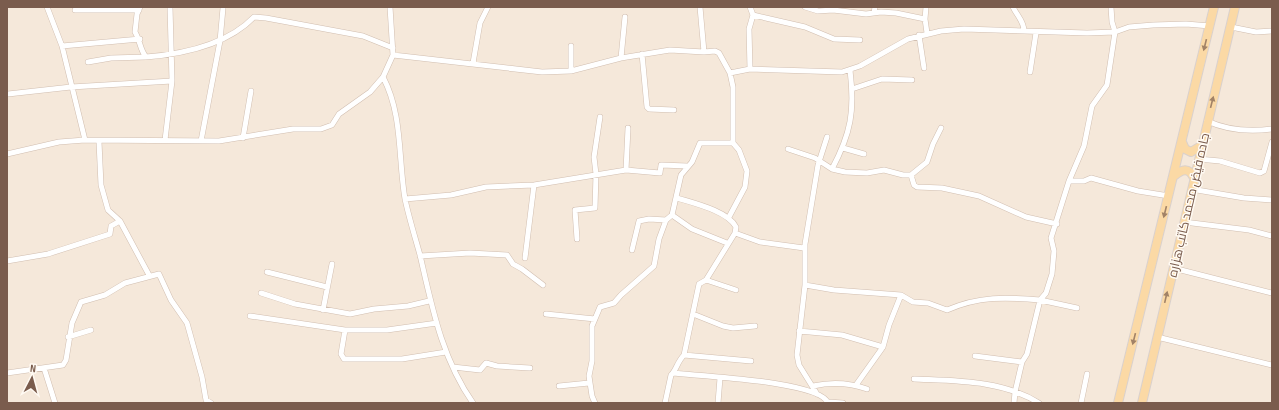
<svg xmlns="http://www.w3.org/2000/svg" width="1279" height="410" font-family="'Sofia Sans Condensed',Cairo,sans-serif">
	<rect width="100%" height="100%" fill="#fdf6ec"/>
	<path fill="#f5e8da" d="M7,7h1265v396h-1265z"/>
	<g fill="none" stroke-linecap="round" stroke-linejoin="round">
		<g stroke="#d1beb0" stroke-width="6">
			<path id="street" d="M47,7l15,39 23,94
				M140,7l-3,7 -2,18c5,8 5,18 11,25 37,-3 81,-12 108,-40l12,1 97,18 30,12
				M700,7l4,45
				M805,7l13,4 15,-1 33,4 15,-2 15,1 29,6
				M926,7l-1,12 2,14
				M1013,7c4,9 11,14 11,24
				M75,10h64
				M874,13l1,-6
				M753,15l52,12 29,12 26,1
				M1231,27l25,5 16,-1
				M919,35l5,33
				M62,46l78,-7
				M571,46v25
				M642,54l5,53 2,2 25,1
				M393,55l149,17 29,-1 50,-13 49,-8 34,2 11,-1 4,2 11,20 3,14v56l6,7 8,21 -2,16 -16,30
				M621,58l4,-41
				M88,62l23,-4 35,-1
				M473,63l7,-40 8,-16
				M750,69l-1,-40 4,-14 -3,-8
				M1030,72l6,-39
				M730,73l20,-4 92,3 18,-6 48,-27 33,-8 23,-2 123,4 28,-1 14,-5 24,-2 33,-1 24,2
				M383,77c20,38 15,81 22,122 4,19 10,38 15,56 12,52 22,104 53,148
				M852,89l30,-10 30,1
				M8,94l63,-7 101,-6
				M1207,121c20,9 43,11 65,8
				M243,138l8,-47
				M165,140l7,-59 -2,-74
				M201,141l19,-100 3,-33
				M99,142l2,43 7,25 12,11 29,54
				M843,148l21,6
				M788,149l27,9 17,11 13,3 22,1 17,-3 19,5h8l16,-13 6,-18 8,-16
				M7,154l52,-12 26,-2 134,1 74,-12h28l11,-4 7,-11 31,-22 13,-15 10,-22 -3,-48
				M1198,159l22,2 40,12 4,-2 8,-29
				M832,169c19,-36 23,-58 18,-99
				M626,170l2,-42
				M911,175l3,10 3,2 25,1 37,8 47,21 31,7
				M1069,181h15l7,-3 47,13 31,5
				M1191,189l53,9 28,2
				M405,199l46,-4 35,-8 48,-2 92,-15 34,3 1,-8 26,1
				M672,215l20,14 35,14
				M1184,222l65,8 23,6
				M735,233l25,9 44,6
				M577,239l-2,-29 20,-2 1,-34 -2,-17 6,-40
				M632,250l7,-29 10,-2 17,1
				M420,256l50,-3 37,2 6,9 9,5 21,16
				M525,258l9,-73
				M7,261l41,-7 62,-20 1,-8 9,-5
				M1173,268l99,25
				M267,272l60,15
				M706,280l30,10
				M805,285l29,5 67,5 12,7 15,1 19,7c32,-14 59,-13 93,-10l6,-7 6,-19 2,-23 -3,-13 18,-57 15,-35 8,-40 15,-21 8,-53 -3,-10 -1,-15
				M261,293l34,11 55,10 24,-5 34,-3 21,-5
				M323,310l9,-46
				M546,314l49,5
				M693,314l30,12 10,2 22,-2
				M250,316l95,14h42l50,-7
				M345,330l-4,24 3,5h58l44,-7
				M799,331l43,4 41,12
				M68,337l23,-7
				M1157,337l115,28
				M684,355l67,6
				M975,356l47,6
				M453,367l27,3 6,-7 11,3 33,2
				M44,368l11,35
				M7,373l56,-8 3,-5 6,-37 9,-21 24,-7 20,-12 34,-9 12,26 16,23 15,54 4,23 5,3
				M673,373c25,3 147,8 155,30
				M914,379c42,2 88,1 125,24
				M856,385l27,-38 6,-22 12,-30
				M559,386l30,-3
				M813,386c18,-4 37,-3 54,3
				M817,394l-18,-29 -2,-10 8,-70v-41l13,-79 9,-28
				M828,402l15,1
				M595,403l-3,-7 -3,-20 3,-15v-35l8,-19 14,-4 7,-8 33,-29 5,-27 7,-19 6,-5 9,-40 11,-13 8,-19h33
				M665,403l6,-28c5,-4 6,-13 13,-20l15,-71 7,-4 29,-47 1,-6c-8,-16 -43,-24 -59,-29
				M718,403l2,-25
				M1014,403l1,-11 7,-30 5,-8 13,-54 37,8
				M1081,403l6,-29"/>
		</g>
		<g stroke="#dad1cd" stroke-width="10">
			<path id="primary" d="M1182,142l3,7 6,3 10,-6
				M1174,176c8,-7 15,-9 20,2
				M1118,403l96,-396
				M1142,403l93,-396"/>
		</g>
		<use href="#street" stroke="#fff" stroke-width="5"/>
		<use href="#primary" stroke="#fbd9a5" stroke-width="8"/>
	</g>
	<defs><path id="oneway-solid" d="M-6-.8H1V-3.2L6.5 0L1 3.2V.8H-6Z"/></defs>
	<g fill="#a18267">
		<use href="#oneway-solid" transform="translate(1205 45) rotate(104)"/>
		<use href="#oneway-solid" transform="translate(1212 102) rotate(-76)"/>
		<use href="#oneway-solid" transform="translate(1165 212) rotate(104)"/>
		<use href="#oneway-solid" transform="translate(1166 297) rotate(-77)"/>
		<use href="#oneway-solid" transform="translate(1134 339) rotate(104)"/>
	</g>
	<g text-anchor="middle" stroke-width="3" stroke-linejoin="round" paint-order="stroke">
		<g font-size="13" fill="#7a5c4d" stroke="#fffaf3">
			<text transform="translate(1188 205) rotate(-77)" y="5">جاده فیض محمد کاتب هزاره</text>
		</g>
	</g>
	<rect width="1279" height="410" fill="none" stroke="#7a5c4d" stroke-width="16"/>
	<g transform="translate(32 378) rotate(6)" stroke="#fffaf3" stroke-width="3" paint-order="stroke">
	<path d="M0-3L7 15L0 10L-7 15Z" fill="#7a5c4d"/>
	<text y="-6" font-size="11" font-weight="bold" text-anchor="middle" fill="#7a5c4d">N</text>
	</g>
</svg>
